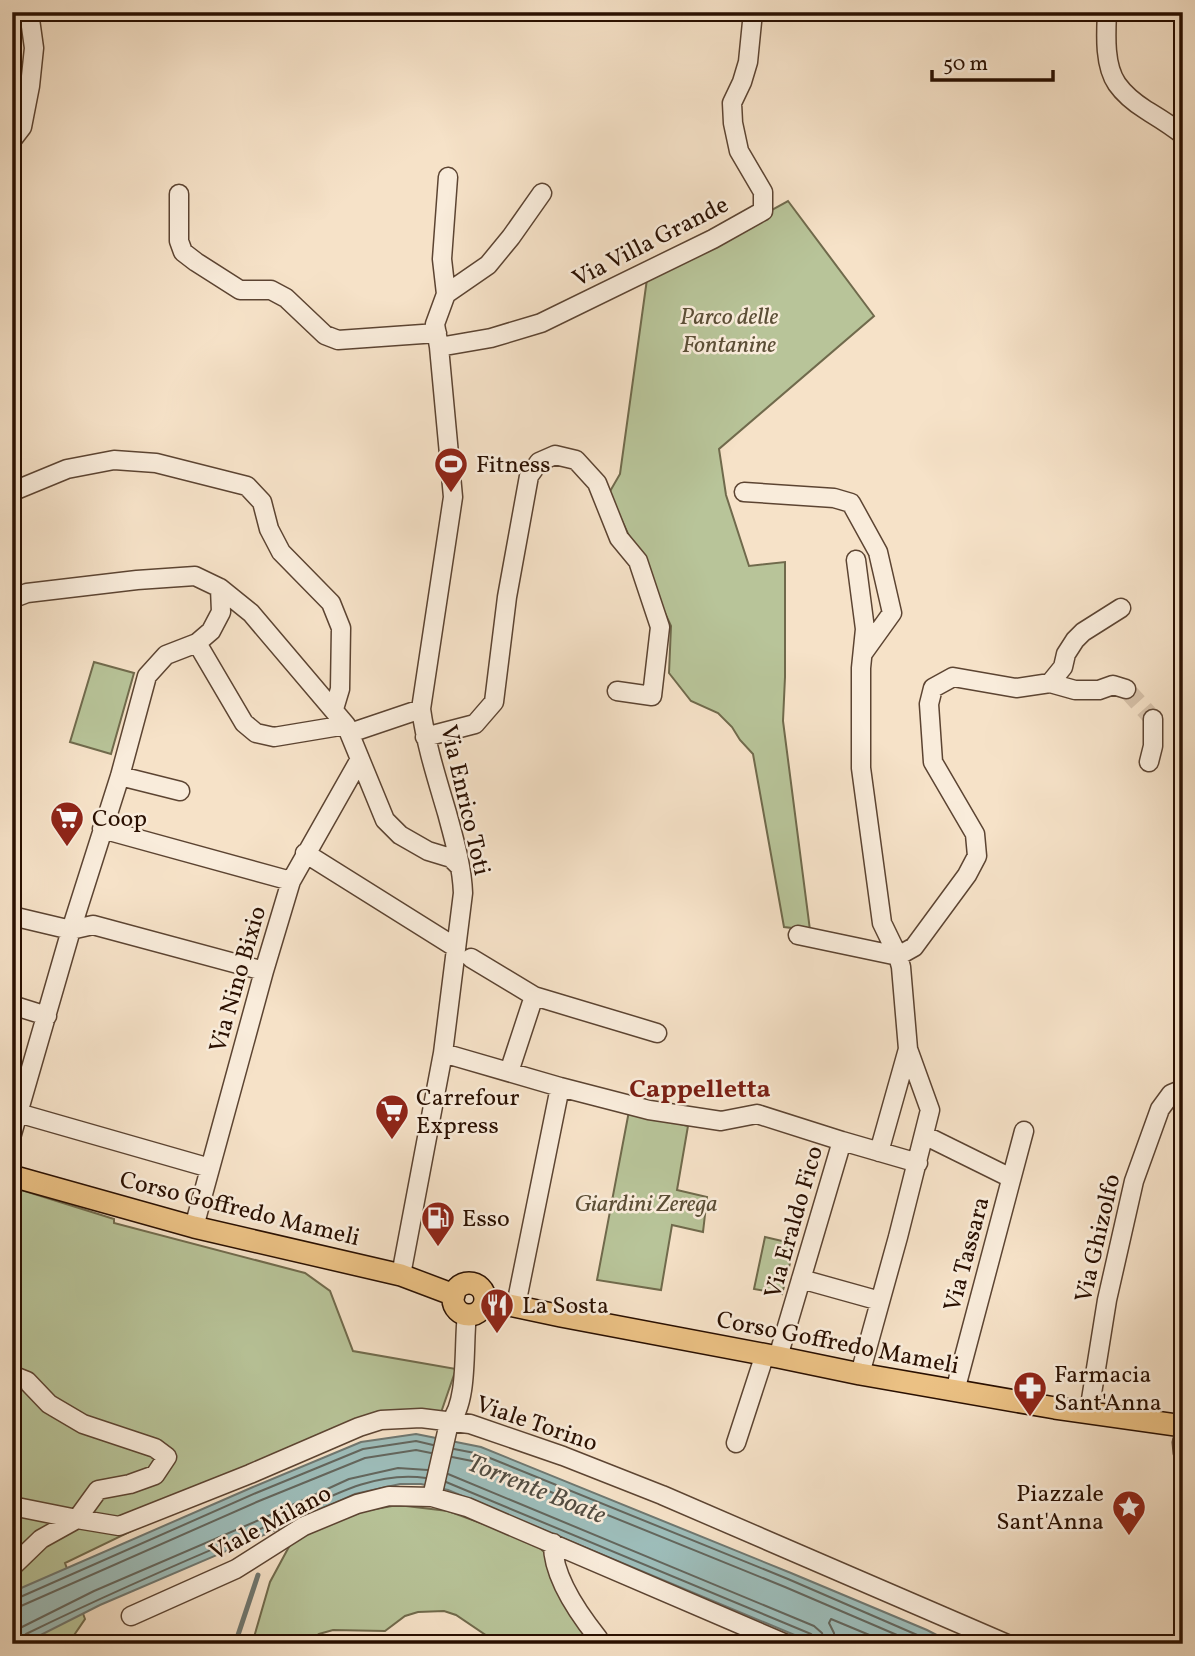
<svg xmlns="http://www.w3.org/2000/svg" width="1195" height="1656" font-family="Vollkorn,serif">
	<rect width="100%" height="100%" fill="#f6e2c8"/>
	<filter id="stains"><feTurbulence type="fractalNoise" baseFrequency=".00286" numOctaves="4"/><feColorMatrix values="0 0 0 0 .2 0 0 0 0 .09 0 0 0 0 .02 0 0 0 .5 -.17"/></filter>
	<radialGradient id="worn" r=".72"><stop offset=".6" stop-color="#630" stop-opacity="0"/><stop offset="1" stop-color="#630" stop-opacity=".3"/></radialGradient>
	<path fill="#b8c499" stroke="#706a4c" stroke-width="2" d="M788,201l86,115 -155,133 7,46 23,71 36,-4v115l-2,44 27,209 -26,-3 -31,-173 -13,-14 -8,-13 -14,-14 -27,-12 -22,-28 2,-47 -62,-133 11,-19 27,-195z
		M94,662l40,11 -23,81 -41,-12z
		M629,1111l59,15 -11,64 30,7 -4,35 -31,-7 -11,65 -64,-10z
		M12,1187l102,32v4l191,50 25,18 23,60 103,18 -20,58 -26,-1 -44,3 -214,92 -87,42 20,56 -17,25h-56z
		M765,1237l30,7 -13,50 -28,-5z
		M392,1506h14l42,5 79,29 12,7 10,10 43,87h-30l-2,-3 -12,-4 -18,7h-31l-43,-29 -12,-4 -26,1 -13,4 -20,15 -52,-1 -14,4 -14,10h-53l18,-62 21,-39 12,-7 37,-16 24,-9z"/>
	<path fill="#9dbdba" stroke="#6f7770" stroke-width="2" d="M416,1434l65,13 310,126 136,57 27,14h-138l-368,-154 -27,-6h-21l-45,10 -82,37 -173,74 -77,39h-11v-52l241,-105 108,-45z"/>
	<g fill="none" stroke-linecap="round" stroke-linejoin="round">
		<path stroke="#63665d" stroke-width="2" d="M454,1449l26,5 308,125 150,65
			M452,1457l25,5 308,125 133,57
			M448,1474l366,152 8,7 3,11
			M446,1482l365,152 4,4 1,6
			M12,1598h6l238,-105 107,-44 53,-8 17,4
			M12,1607l9,-1 238,-105 106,-43 51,-8 15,3
			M13,1644l1,-10 6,-6 74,-37 172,-74 83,-38 49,-11 30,2
			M22,1644v-6l4,-4c78,-38 158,-73 239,-107 50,-21 103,-58 161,-49
			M835,1644l-1,-11 -5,-10 2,-4 60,25"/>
		<path stroke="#6f7770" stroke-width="5" d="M235,1644l23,-69"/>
		<path stroke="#d7c2aa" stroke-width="18" stroke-dasharray="18 9" stroke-linecap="butt" d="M1126,689l27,30"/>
		<g stroke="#5c4432" stroke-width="21">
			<path id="minor" d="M1107,12c-1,22 -3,53 10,72 7,10 18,19 29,26 13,8 25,15 37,25
				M12,140l10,-13 8,-41 4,-38 -5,-36
				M179,194v47l4,11 13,10 44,28h31l15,8 39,37 13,5 99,-7
				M446,294l42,-29 23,-28 31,-44
				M439,347l52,-9 50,-15 172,-84 50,-28v-19l-24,-41 -6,-28 -1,-20 10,-21 6,-20 5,-50
				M744,492l90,6 17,5 27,49 14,61 -28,39
				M12,494l4,-4 51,-21 47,-9 42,3 91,23 15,16 7,27 12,23 50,51 10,25 -1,61 -6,20
				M856,560l9,69 -4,39v100l21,155 16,33 3,11 7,82 22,61 -32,127 -38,137
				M12,601l2,-3 13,-5 110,-13 58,-4 25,12 31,25 95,112 39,95 15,15 28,16 23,7 9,9
				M197,643l47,80 12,10 18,4 72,-12
				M1050,683l13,-16 3,-13 9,-14 8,-8 38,-24
				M350,733l71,-24
				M425,737l50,-13 19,-22 13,-105 22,-121 10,-14 16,-7 21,5 21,23 22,55 19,23 22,66 -8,69 -35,-5
				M1149,762l4,-16v-27
				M120,776l60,15
				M102,829l189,52
				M305,853l150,94
				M12,916l59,14 22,-5 171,46
				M798,935l100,21 16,-9 53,-72 10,-19 -2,-22 -42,-72 -4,-58 4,-16 20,-11 63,11 34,-5 25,7h24l14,-5 13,4
				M471,958l63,38 -25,76
				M534,996l123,37
				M12,1005l35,11
				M443,1053l117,34 89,23 72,11 36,-7 85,27 76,22
				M18,1113l192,55
				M12,1134l59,-204 49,-154 27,-100 19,-21 31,-12 14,-12 10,-19 -1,-24
				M924,1135l87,43
				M879,1152l29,-103
				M194,1227l70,-256 27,-90 69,-122
				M401,1275l42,-222 20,-160c-1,-27 -9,-54 -16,-80 -10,-34 -21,-68 -26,-104l32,-212 -14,-150 -4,-23 11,-30 -4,-35 6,-82
				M801,1279l79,22
				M516,1305l44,-218
				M778,1357l64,-216
				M12,1375l15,6 22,23 34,20 72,24 12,9 -12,18 -25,9 -32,6 -21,29 -65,-13
				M955,1391l69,-260
				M1089,1412l18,-112 27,-119 26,-72 11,-15 12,-5
				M1182,1442l1,11
				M736,1443l29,-89
				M432,1497l17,-74c20,-20 14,-80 18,-108
				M553,1543c-1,33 25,70 45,95l2,6
				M12,1567l29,-28 36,-20 42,7 131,-52 109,-47 22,-7 40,-2 49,6 93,32 99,39 345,149
				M131,1616l105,-47 68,-43 53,-22 32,-8 43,1 35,10 319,137"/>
		</g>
		<g stroke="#290f00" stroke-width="24">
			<path id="major" d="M12,1176l182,51 207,48 53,20
				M453 1299a16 16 0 1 1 32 0a16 16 0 1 1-32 0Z
				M485,1300l76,16 217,41 82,17 195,34 128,18"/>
		</g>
		<use href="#minor" stroke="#f9ecdb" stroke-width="18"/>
		<use href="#major" stroke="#ebc184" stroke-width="21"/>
	</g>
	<defs>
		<g id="stadium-pin" transform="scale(1.75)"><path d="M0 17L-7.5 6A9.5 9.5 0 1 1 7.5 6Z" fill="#8f2418" stroke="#f9ecdb"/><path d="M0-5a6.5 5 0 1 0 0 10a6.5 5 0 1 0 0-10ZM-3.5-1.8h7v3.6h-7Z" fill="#fff"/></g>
		<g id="supermarket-pin" transform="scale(1.75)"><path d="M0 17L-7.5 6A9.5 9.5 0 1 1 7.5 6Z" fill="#8f2418" stroke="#f9ecdb"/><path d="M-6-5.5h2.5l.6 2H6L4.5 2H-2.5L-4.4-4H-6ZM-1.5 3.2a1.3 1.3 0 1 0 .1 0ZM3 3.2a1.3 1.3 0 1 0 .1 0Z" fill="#fff"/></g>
		<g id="fuel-pin" transform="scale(1.75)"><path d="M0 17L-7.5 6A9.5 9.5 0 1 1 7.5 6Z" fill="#8f2418" stroke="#f9ecdb"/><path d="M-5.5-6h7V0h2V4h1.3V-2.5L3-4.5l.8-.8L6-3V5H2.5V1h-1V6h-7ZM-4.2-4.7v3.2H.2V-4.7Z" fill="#fff"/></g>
		<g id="restaurant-pin" transform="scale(1.75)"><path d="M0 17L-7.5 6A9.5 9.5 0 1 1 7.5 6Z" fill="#8f2418" stroke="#f9ecdb"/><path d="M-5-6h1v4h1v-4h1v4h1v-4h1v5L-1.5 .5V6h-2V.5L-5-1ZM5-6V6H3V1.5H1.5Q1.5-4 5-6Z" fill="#fff"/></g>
		<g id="pharmacy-pin" transform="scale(1.75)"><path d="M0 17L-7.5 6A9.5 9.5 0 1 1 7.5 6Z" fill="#8f2418" stroke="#f9ecdb"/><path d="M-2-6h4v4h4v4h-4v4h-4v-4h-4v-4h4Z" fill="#fff"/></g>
		<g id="sight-pin" transform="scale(1.75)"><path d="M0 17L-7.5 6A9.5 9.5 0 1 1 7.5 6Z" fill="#8f2418" stroke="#f9ecdb"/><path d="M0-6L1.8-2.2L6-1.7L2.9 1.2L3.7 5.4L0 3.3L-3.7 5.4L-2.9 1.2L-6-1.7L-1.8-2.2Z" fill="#fff"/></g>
	</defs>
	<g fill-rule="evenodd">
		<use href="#stadium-pin" x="451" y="464"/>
		<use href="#supermarket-pin" x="67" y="818"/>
		<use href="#supermarket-pin" x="392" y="1111"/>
		<use href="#fuel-pin" x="438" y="1218"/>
		<use href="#restaurant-pin" x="497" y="1305"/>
		<use href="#pharmacy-pin" x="1030" y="1388"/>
		<use href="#sight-pin" x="1129" y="1507"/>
	</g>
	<g text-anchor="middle" stroke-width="5" stroke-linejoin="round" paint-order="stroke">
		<g font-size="24" fill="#290f00" stroke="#f9ecdb">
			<text transform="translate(650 241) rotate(-27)" y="8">Via Villa Grande</text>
			<text transform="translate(466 800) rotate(77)" y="8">Via Enrico Toti</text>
			<text transform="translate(237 979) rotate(-74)" y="8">Via Nino Bixio</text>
			<text transform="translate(240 1208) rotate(14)" y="8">Corso Goffredo Mameli</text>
			<text transform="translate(793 1222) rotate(-74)" y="8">Via Eraldo Fico</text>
			<text transform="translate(1097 1238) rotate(-77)" y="8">Via Ghizolfo</text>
			<text transform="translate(966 1254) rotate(-75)" y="8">Via Tassara</text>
			<text transform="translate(838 1342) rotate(11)" y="8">Corso Goffredo Mameli</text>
			<text transform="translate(537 1423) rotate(19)" y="8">Viale Torino</text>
			<text transform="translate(270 1522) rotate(-28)" y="8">Viale Milano</text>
		</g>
		<g font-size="24" font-style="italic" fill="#5b4e36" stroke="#f9ecdb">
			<text x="729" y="324">Parco delle<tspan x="729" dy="28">Fontanine</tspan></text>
			<text x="646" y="1211">Giardini Zerega</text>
		</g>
		<g font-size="24" fill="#290f00" stroke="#f9ecdb" text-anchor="start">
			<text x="476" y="472">Fitness</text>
			<text x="92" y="826">Coop</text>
			<text x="416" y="1105">Carrefour<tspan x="416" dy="28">Express</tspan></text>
			<text x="462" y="1226">Esso</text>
			<text x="522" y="1313">La Sosta</text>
			<text x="1054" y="1382">Farmacia<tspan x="1054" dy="28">Sant'Anna</tspan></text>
			<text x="1104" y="1501" text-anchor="end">Piazzale<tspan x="1104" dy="28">Sant'Anna</tspan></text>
		</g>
		<g font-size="26" font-weight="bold" fill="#7a1f14" stroke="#f9ecdb">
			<text x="700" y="1097">Cappelletta</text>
		</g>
		<g font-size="26" font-style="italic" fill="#524c41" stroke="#f9ecdb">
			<text transform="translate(537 1488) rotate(22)" y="9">Torrente Boate</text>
		</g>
	</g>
	<rect width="1195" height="1656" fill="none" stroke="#f6e2c8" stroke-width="42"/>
	<rect x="14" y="14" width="1167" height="1628" fill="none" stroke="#290f00" stroke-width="3.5"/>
	<rect x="21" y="21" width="1153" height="1614" fill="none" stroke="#290f00" stroke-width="2"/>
	<path d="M932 70v10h121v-10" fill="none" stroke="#290f00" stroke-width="3.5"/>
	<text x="943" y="70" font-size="21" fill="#290f00" stroke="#f9ecdb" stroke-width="5" paint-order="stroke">50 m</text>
	<rect width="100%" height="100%" filter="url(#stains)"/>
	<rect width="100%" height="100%" fill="url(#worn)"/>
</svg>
